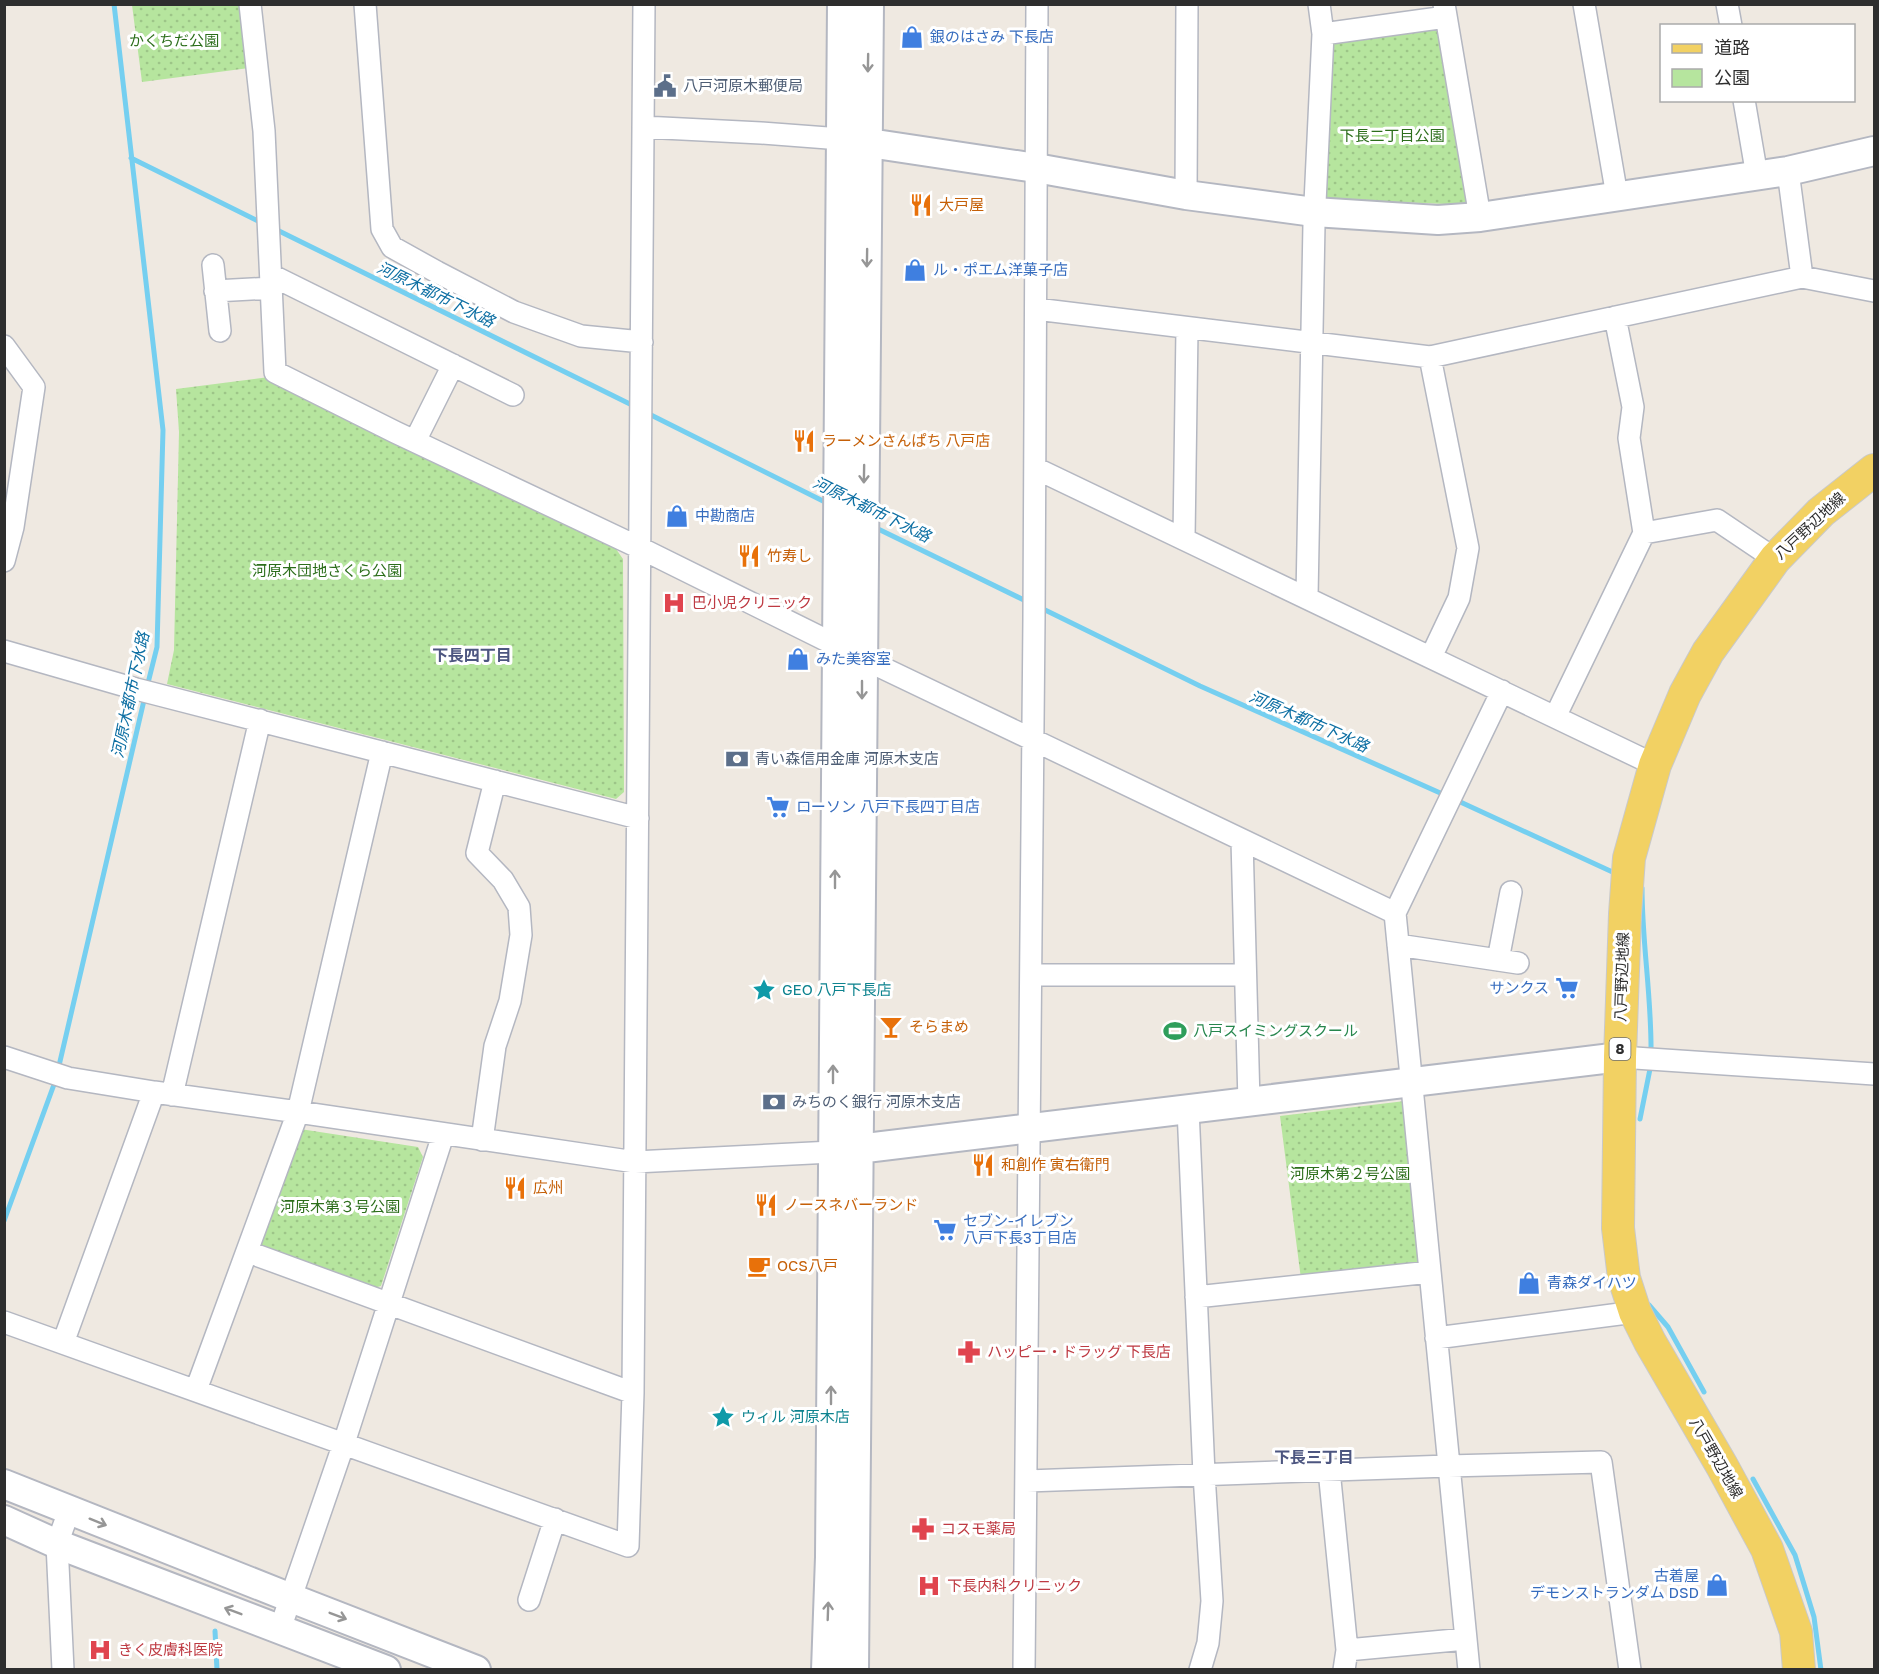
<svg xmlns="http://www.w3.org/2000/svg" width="1879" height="1674" font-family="'Golos Text','Noto Sans JP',sans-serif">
	<defs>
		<pattern id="green-dots" width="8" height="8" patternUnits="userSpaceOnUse" patternTransform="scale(1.5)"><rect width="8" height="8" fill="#b6e59e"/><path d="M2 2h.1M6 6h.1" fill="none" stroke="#9dc588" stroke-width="1.8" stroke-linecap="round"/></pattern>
	</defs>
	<rect width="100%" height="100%" fill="#efe9e1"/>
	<path fill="url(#green-dots)" d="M132,5h110l7,63 -107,14z
		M1442,25l29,180 -150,-6 12,-160z
		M269,377l347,172 7,10 1,233 -8,7 -449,-115 7,-34 5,-218 -3,-43z
		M1405,1101l17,164 -121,14 -21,-163z
		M300,1129l118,18 5,10 -42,129 -7,2 -115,-40z"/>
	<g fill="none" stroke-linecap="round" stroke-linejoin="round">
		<path stroke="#75cff0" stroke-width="5" d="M114,4l49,426 -6,217 -10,40
			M131,158l131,65
			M273,228l363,179
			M647,413l182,91
			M872,526l156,76
			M1039,607l161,79 247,110
			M1456,800l163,75
			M1642,888c0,56 10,111 9,167
			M58,1070l87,-374
			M1640,1119l11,-55
			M4,1221l52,-142
			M1649,1305l19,22 36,65
			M1753,1479l42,76 19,62 7,53
			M215,1631l2,39"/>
		<g stroke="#b4b7c1" stroke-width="24">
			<path id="street" d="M250,4l14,127 11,241 120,60 245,116 222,110 533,255
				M365,4l17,225 10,18 45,25 77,40 67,24 61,6
				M1444,4l36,213
				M1584,4l33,192
				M1727,4l4,22
				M1323,34l123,-17
				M1744,100l13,76
				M643,127l118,6 80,6
				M1788,171l14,106
				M1186,195l1,-191
				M213,265l7,66
				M271,275l242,120
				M215,291l57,-3
				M1036,309l394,48 372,-80 72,14
				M4,346l30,41 -21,140 -9,34
				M1430,357l38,191 -9,50 -28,59
				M415,441l38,-76
				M1035,468l620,297
				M1644,533l73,-13 58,39
				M1184,538l3,-209
				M1307,597l7,-373 9,-190 -4,-30
				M4,651l132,38 502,129
				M1555,717l89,-184 -15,-95 4,-31 -18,-90
				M1242,840l7,262
				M1398,945l120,18
				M1498,960l13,-68
				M1031,975h213
				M4,1057l64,21 86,14 144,20 337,50 197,-10
				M1620,1057l254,17
				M172,1095l88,-375
				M1188,1109l16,365 8,127 -4,42 -8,27
				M482,1140l13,-94 15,-45 11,-66 -2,-28 -16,-27 -26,-27 18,-72
				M248,1252l385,141
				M1196,1297l234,-25
				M4,1322l624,224 5,-153 11,-1389
				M1436,1338l199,-26
				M63,1343l91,-251
				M196,1390l102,-278 84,-360
				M1329,1470l18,180 -3,20
				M1027,1481l421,-15 153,-4 29,208
				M529,1600l26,-81
				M280,1629l64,-186 99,-308
				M1347,1650l119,-11
				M63,1670l-6,-126 12,-33
				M1024,1670l10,-1051 3,-615
				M1469,1670l-74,-757 107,-222"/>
		</g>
		<g stroke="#b4b7c1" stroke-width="32">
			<path id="secondary" d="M849,140l187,28 150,27 128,17 124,8 42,-3 308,-46 86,-20
				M841,1151l779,-94
				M4,1484l287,114 185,72
				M4,1520l53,24 329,126
				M826,1670l4,-113 12,-1553
				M854,1670l15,-1666"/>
		</g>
		<g stroke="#c9c9c9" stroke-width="34">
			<path id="primary" d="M1799,1670l-3,-38 -29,-83 -45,-83 -72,-124 -15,-30 -11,-34 -6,-50 2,-171 5,-143 4,-56 26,-93 30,-71 23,-42 67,-93 46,-47 53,-42"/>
		</g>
		<use href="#street" stroke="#fff" stroke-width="21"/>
		<use href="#secondary" stroke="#fff" stroke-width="28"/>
		<use href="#primary" stroke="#f2d163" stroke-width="32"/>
	</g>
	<defs><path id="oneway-shaft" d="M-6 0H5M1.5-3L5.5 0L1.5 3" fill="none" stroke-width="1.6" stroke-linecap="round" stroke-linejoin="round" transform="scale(1.5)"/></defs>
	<g stroke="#969696">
		<use href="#oneway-shaft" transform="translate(868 63) rotate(91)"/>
		<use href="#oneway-shaft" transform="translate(867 258) rotate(91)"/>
		<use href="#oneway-shaft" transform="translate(864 474) rotate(91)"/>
		<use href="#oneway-shaft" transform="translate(862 690) rotate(90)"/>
		<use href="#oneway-shaft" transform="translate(835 879) rotate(-90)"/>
		<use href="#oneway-shaft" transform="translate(833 1074) rotate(-90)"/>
		<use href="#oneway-shaft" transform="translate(831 1395) rotate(-90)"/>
		<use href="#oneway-shaft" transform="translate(98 1522) rotate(22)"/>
		<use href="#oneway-shaft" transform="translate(233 1611) rotate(-159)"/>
		<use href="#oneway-shaft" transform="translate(828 1611) rotate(-88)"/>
		<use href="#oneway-shaft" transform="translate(338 1616) rotate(21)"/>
	</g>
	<defs>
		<g id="shop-bare" transform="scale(1.8)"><path d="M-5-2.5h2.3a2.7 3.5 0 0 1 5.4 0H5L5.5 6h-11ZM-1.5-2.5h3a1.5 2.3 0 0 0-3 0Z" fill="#3f7fe0" stroke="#fff" stroke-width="2.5" paint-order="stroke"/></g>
		<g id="civic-bare" transform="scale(1.8)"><path d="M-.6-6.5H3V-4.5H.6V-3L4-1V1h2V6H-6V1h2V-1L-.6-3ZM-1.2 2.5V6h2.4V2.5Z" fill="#5c6f8a" stroke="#fff" stroke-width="2.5" paint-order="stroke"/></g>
		<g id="restaurant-bare" transform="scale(1.8)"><path d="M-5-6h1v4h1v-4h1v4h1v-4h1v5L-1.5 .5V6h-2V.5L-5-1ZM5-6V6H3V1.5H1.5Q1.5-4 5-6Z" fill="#e8710a" stroke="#fff" stroke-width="2.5" paint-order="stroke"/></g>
		<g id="hospital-bare" transform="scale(1.8)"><path d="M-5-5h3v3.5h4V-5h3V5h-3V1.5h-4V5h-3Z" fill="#e0444e" stroke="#fff" stroke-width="2.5" paint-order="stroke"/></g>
		<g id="bank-bare" transform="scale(1.8)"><path d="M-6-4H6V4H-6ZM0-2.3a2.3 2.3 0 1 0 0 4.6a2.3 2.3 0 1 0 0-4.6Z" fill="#5c6f8a" stroke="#fff" stroke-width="2.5" paint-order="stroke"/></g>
		<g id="supermarket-bare" transform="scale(1.8)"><path d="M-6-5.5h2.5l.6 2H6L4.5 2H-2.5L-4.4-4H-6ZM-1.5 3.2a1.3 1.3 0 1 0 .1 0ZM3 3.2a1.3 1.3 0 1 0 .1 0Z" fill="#3f7fe0" stroke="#fff" stroke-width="2.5" paint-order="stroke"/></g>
		<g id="sight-bare" transform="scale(1.8)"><path d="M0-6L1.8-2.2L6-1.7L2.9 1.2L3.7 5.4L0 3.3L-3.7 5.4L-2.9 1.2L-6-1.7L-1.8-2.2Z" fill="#0f9aa8" stroke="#fff" stroke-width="2.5" paint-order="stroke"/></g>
		<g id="bar-bare" transform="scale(1.8)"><path d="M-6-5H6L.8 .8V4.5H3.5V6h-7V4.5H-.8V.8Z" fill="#e8710a" stroke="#fff" stroke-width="2.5" paint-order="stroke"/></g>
		<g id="stadium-bare" transform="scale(1.8)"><path d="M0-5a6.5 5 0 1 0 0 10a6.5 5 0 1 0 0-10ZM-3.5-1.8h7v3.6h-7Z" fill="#2e9e5b" stroke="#fff" stroke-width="2.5" paint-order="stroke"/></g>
		<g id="cafe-bare" transform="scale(1.8)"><path d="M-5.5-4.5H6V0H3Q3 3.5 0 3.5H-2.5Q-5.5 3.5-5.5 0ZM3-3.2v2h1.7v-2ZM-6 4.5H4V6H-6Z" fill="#e8710a" stroke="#fff" stroke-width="2.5" paint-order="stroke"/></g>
		<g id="pharmacy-bare" transform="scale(1.8)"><path d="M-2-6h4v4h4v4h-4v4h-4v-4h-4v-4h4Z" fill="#e0444e" stroke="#fff" stroke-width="2.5" paint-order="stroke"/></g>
	</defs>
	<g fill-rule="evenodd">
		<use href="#shop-bare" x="912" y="37"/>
		<use href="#civic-bare" x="665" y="86"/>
		<use href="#restaurant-bare" x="921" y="205"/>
		<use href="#shop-bare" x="915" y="270"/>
		<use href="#restaurant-bare" x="804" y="441"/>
		<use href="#shop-bare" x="677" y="516"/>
		<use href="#restaurant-bare" x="749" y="556"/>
		<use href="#hospital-bare" x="674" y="603"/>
		<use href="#shop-bare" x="798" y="659"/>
		<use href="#bank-bare" x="737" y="759"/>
		<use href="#supermarket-bare" x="778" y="807"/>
		<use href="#supermarket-bare" x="1567" y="988"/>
		<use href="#sight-bare" x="764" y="990"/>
		<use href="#bar-bare" x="891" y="1027"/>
		<use href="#stadium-bare" x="1175" y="1031"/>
		<use href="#bank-bare" x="774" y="1102"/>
		<use href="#restaurant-bare" x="983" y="1165"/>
		<use href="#restaurant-bare" x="515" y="1188"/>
		<use href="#restaurant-bare" x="766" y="1205"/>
		<use href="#supermarket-bare" x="945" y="1230"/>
		<use href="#cafe-bare" x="759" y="1266"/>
		<use href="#shop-bare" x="1529" y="1283"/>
		<use href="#pharmacy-bare" x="969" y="1352"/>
		<use href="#sight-bare" x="723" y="1417"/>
		<use href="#pharmacy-bare" x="923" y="1529"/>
		<use href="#shop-bare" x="1717" y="1585"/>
		<use href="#hospital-bare" x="929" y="1586"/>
		<use href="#hospital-bare" x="100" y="1650"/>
	</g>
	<g text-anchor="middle" stroke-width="6" stroke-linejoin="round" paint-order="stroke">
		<rect fill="#fff" stroke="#6d6d6d" stroke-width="1.5" x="1609.5" y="1038" width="21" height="22" rx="4.5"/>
		<g font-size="14" font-weight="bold" fill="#2e2e2e">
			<text x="1620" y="1054">8</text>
		</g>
		<g font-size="15" fill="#366cbe" stroke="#fff" text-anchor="start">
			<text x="930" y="42">銀のはさみ 下長店</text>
			<text x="933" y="275">ル・ポエム洋菓子店</text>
			<text x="695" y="521">中勘商店</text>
			<text x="816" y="664">みた美容室</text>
			<text x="796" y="812">ローソン 八戸下長四丁目店</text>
			<text x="1549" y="993" text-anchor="end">サンクス</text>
			<text x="963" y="1226">セブン-イレブン<tspan x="963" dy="17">八戸下長3丁目店</tspan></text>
			<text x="1547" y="1288">青森ダイハツ</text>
			<text x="1699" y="1581" text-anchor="end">古着屋<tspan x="1699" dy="17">デモンストランダム DSD</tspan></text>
		</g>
		<g font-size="15" fill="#2c6e1b" stroke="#fff">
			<text x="174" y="46">かくちだ公園</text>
			<text x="1392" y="141">下長二丁目公園</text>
			<text x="327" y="576">河原木団地さくら公園</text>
			<text x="1350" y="1179">河原木第２号公園</text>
			<text x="340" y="1212">河原木第３号公園</text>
		</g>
		<g font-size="15" fill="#4e5e75" stroke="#fff" text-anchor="start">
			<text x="683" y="91">八戸河原木郵便局</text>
			<text x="755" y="764">青い森信用金庫 河原木支店</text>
			<text x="792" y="1107">みちのく銀行 河原木支店</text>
		</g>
		<g font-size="15" fill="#c56008" stroke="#fff" text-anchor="start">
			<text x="939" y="210">大戸屋</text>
			<text x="822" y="446">ラーメンさんぱち 八戸店</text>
			<text x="767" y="561">竹寿し</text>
			<text x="909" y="1032">そらまめ</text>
			<text x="1001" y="1170">和創作 寅右衛門</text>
			<text x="533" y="1193">広州</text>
			<text x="784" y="1210">ノースネバーランド</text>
			<text x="777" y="1271">OCS八戸</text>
		</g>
		<g font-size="15" fill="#2e2e2e" stroke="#fff">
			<text transform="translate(1810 526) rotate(-43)" y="5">八戸野辺地線</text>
			<text transform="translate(1622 977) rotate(-88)" y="5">八戸野辺地線</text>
			<text transform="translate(1716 1458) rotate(60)" y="5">八戸野辺地線</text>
		</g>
		<g font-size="15" fill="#be3a42" stroke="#fff" text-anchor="start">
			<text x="692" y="608">巴小児クリニック</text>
			<text x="987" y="1357">ハッピー・ドラッグ 下長店</text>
			<text x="941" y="1534">コスモ薬局</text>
			<text x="947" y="1591">下長内科クリニック</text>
			<text x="118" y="1655">きく皮膚科医院</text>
		</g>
		<g font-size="15" fill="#0d838f" stroke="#fff" text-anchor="start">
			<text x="782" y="995">GEO 八戸下長店</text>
			<text x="741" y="1422">ウィル 河原木店</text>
		</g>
		<g font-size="15" fill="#27864d" stroke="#fff" text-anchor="start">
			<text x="1193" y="1036">八戸スイミングスクール</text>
		</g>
		<g font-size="16" font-style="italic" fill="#0d6fa3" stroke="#fff">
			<text transform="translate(436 294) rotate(26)" y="6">河原木都市下水路</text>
			<text transform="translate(872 509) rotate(26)" y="6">河原木都市下水路</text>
			<text transform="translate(130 695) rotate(-78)" y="6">河原木都市下水路</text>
			<text transform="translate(1309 721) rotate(24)" y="6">河原木都市下水路</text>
		</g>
		<g font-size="16" font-weight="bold" fill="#4d5680" stroke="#fff">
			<text x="472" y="661">下長四丁目</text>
			<text x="1314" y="1463">下長三丁目</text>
		</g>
	</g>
	<rect width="1879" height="1674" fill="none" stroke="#2e2e2e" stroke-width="12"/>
	<rect x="1660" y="24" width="195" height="78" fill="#ffffff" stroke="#ababab" stroke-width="1.5"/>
	<rect x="1672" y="44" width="30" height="9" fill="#f2d163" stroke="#ababab" stroke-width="1.5"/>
	<text x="1714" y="54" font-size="18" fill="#2e2e2e">道路</text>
	<rect x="1672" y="69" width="30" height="18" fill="#b6e59e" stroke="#ababab" stroke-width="1.5"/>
	<text x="1714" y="84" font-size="18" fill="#2e2e2e">公園</text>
</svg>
